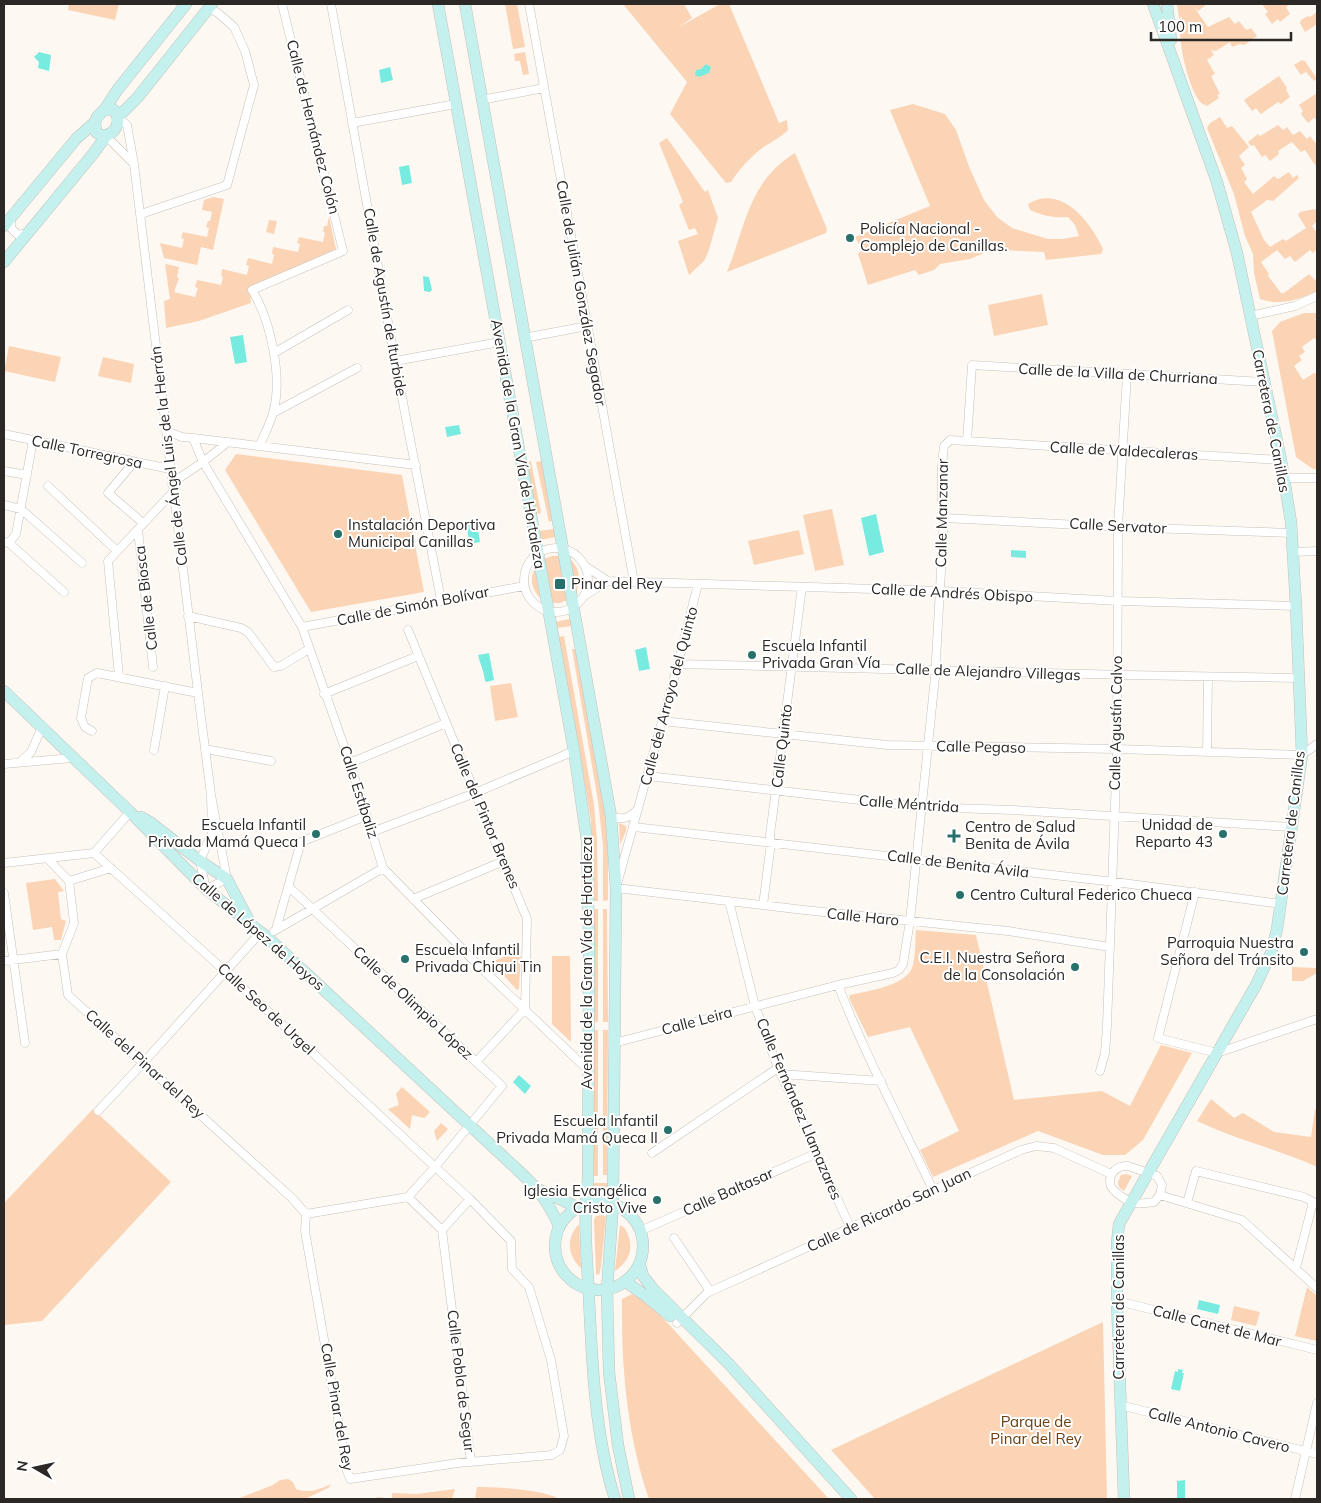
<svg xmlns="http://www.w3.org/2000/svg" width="1321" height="1503" font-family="Mulish,sans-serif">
	<rect width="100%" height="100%" fill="#fef8f3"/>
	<path fill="#fad4b4" d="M69,4h50l-4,16 -47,-10z
		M505,4h12l8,43 -12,2z
		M623,4h61l8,14 -13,9 41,-23h9l50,119 8,-3 1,10c-7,7 -15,11 -23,16 -14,10 -25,22 -34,36l-5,1 -56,-69 17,-32z
		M1177,4h30l-9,7 -4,-4 14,20 21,-10 6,7 4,-3 7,9 5,-2 6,8 -13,9 -4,-1 -8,3 -2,-5 -14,9 -5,-1 3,5 -7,5 8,14 -4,2 9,18 -3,1 2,3 -12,8c-4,-2 -7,-3 -9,-7 -10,-15 -23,-65 -16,-82l-3,1z
		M1262,4h28l-4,3 4,7 -10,8 -2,-3 -6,5 -7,-10 3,-2z
		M1317,12v12l-12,8 -5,-9 1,-3 7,-4 2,1z
		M525,52l4,22 -6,1 -3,-14h-5l-1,-7z
		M1302,60l3,1 12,18 -3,2 -8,-9 -5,3 -7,-10z
		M1279,76l8,12 -1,2 4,7 -9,7 -3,-2 -17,12 -5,-6 -4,3 -8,-11z
		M1317,93v27l-3,-2 -6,5 -7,-9 2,-3 -4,-6z
		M913,104l32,10 11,16 14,39 14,31 13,17 15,11 36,11h15l16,-3 -4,-11 -7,-8c-14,1 -25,-1 -38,-7l-2,-6c33,-20 62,17 75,45l-2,5 -55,6 -2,-8 -41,-2 -14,1 -19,8 -30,5 -6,6 -15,5 -4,-5 -47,15 -10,-31 4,-4 -7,-13 75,-31 -40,-96z
		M1220,117l7,11 5,-2 17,21 -10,9 6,9 -4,3 6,11 -3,3 9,12 21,-18 4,3 11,-7 4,6 4,-3 2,3 -26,23 -6,-1 -16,12 13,28 6,7 13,-8 3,2 20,-13 -8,-13 2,-3 14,-3 3,1v11l-5,5 5,7v16l-4,4 -3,-3 -15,12 -5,-6 -5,3 -8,-9 -16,12 8,12 -1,2 13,17h3l25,-19 8,8v9c-18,9 -37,15 -57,8l-6,-26 -1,-19 -8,-18 -11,-42 -27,-66 3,-5z
		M1278,125l5,5 4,-3 6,8 7,-4 7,8 3,-3 7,9v19l-2,1 -10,-15 -4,2 -9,-10 -14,9 1,3 -9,7 -5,-6 -3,2 -8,-12 -3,1 -3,-4 10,-8 2,2z
		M667,138l38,54 3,-2 10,28 -10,35 -4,8 -15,14 -11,-34 20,-7 -3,-6 -6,2 -10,-25 4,-3 -24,-59z
		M795,153l32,76 -1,4 -99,39c19,-47 21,-90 68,-119z
		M213,197l11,2 -11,51 -12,-3 -4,18 -33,-7 -4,-15 22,5 2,-9 -3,-1 2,-6 24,5 2,-9 -3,-1 2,-6h2l2,-9 -10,-2 2,-10z
		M329,217l7,32 -86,39 1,15 -52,18 -33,7 -2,-27 6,-2 -5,-35 14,3 -2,10 2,1 -5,14 21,5 3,-9 -3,-1 2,-7 24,5 2,-8 -2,-1 1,-7 25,6 2,-9 -3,-1 2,-7 24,6 2,-9 -2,-1 1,-7 25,5 2,-8 -3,-1 2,-6 24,5 2,-9 -2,-1 1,-6h3z
		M269,220l8,1 -3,13 -8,-2z
		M1042,294l6,31 -54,11 -6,-31z
		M1304,313h13v4l-2,2 2,2v20l-3,-3 -12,9 3,5 -6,4 3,4 -8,6 9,14 11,-7 3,1v95h-4l-17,-12 -24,-126 8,-9z
		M9,346l52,11 -6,25 -51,-11z
		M103,357l31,7 -3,19 -33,-7z
		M236,454l166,21 22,117 -113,20 -86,-142z
		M531,461l10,52 -5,1 -10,-52z
		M542,461l10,60 -3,1 -13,-60z
		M832,509l12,56 -29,6 -12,-56z
		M554,529l1,8 -14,3 -2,-9z
		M799,530l5,24 -50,11 -6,-24z
		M552,556h7l8,44 -7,3h-8l-8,-44z
		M570,559c11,10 10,21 6,34z
		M535,568l5,30c-8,-9 -11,-19 -5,-30z
		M570,619l2,7 -16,2 -1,-6z
		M564,636l30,169 3,35 1,61h-4l-3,-80 -10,-60 -23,-124z
		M572,649h4l29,164 3,40v47l-5,1v-56l-5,-44z
		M511,683l7,34 -23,4 -5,-35z
		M619,823l7,3v5l-6,14z
		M55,879l9,12 -6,1 3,27 5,2 -5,19h-7l-2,-13 -19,3 -7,-47z
		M593,909h5v113h-4z
		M603,909h4l1,113h-5z
		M916,930l60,5 38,165 88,-9 28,15 31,-61 31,8 -49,87 -18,15h-22l-65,-24 -105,46 -13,-27 39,-19 -49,-104 -42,10 -19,-39 1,-3c17,-4 55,-9 62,-27 4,-11 3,-26 4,-38z
		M521,950l-2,39 -2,1 -26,-28z
		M552,956h18l1,86 -19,-18z
		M1292,967l25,1v5l-14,8h-11z
		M593,1030h5v146h-5z
		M603,1030h5l-1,145h-4z
		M402,1087l28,25 -6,6 -12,-3 -2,14 -22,-20 11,-4 -3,-11z
		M1211,1099l23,19 9,-5 31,19 37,5 4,-28 2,2v56c-40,-18 -80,-27 -120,-46z
		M93,1109l78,73 -129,139 -38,4v-122z
		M441,1123l7,6 -11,12 -3,-10z
		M1126,1174l6,2 -8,15 -5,-4 -1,-5 3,-7z
		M592,1183h16v8h-15z
		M603,1215l3,2 -5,50 -2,8 -3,-1 -2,-54 2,-4z
		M579,1225l2,43c-13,-12 -15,-28 -4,-42z
		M620,1225c6,3 7,7 9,13 4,15 -2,24 -14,33z
		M1307,1287l10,9v45l-22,-5z
		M632,1294l19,11 178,194h-180c-22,-64 -28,-133 -27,-200z
		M1234,1306l26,6 -4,14 -25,-6z
		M1103,1322l4,177h-232l-44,-49z
		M288,1479l5,3 3,7c13,5 24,0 36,-5l-4,4 -23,11h-68l36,-14 7,-5z
		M477,1487c19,0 66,2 82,12h-84z
		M455,1489l-3,10h-80l6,-2 14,2v-6l25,1z"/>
	<path fill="#78ebe1" d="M39,52l12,3 -2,16 -11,-3 1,-6 -5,-5z
		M706,64l5,3 -2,6 -10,4 -4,-2 1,-5 5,-1z
		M390,67l3,13 -12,3 -2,-13z
		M409,165l3,18 -10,2 -3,-18z
		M423,276l6,1 3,13 -2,2 -6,-1z
		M243,335l4,27 -12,2 -5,-27z
		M459,425l2,9 -14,3 -2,-10z
		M876,514l8,38 -15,4 -8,-38z
		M477,523l3,19 -10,2 -4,-19z
		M1011,550l15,1v7l-15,-1z
		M646,647l4,22 -11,2 -4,-21z
		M489,653l5,27 -7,2 -2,-1c-1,-10 -5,-17 -7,-26z
		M519,1075l12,11 -6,8 -12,-12z
		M1199,1300l21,5 -2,9 -21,-5z
		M1178,1369l5,1 -1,3h2l-4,18 -9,-2 4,-18 3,1z
		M1185,1480v19h-8v-18z"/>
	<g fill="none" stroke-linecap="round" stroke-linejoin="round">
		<g stroke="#c7c0b9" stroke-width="9">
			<path id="street" d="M331,4l64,357 46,239
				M529,4l105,578
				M481,100l63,-12
				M118,117l9,8 7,39 65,537 12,94 16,84 -21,10 -6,-28 12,-28 -1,-38
				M352,123l104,-19
				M106,136l28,28
				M141,214l86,-29 27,-100 -9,-34 -11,-24 -16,-14 -9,-5
				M11,217v11l7,7 10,-2
				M1250,316l45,-10 22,-10
				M524,338l63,-12
				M274,353l74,-43
				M395,361l105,-19
				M273,413l84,-45
				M166,431l16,6 11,1 10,24 -31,21
				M4,434l166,35
				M193,438l223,27
				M967,441l5,-76 292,17
				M228,442l-25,20 99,165 48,136 33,105 95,97 110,105
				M260,445c4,-10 10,-21 13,-32 10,-35 -2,-92 -21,-123l91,-39 -61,-247
				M134,462l-26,31 35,30
				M4,471l23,4
				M1284,478h33
				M48,486l69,65
				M4,505l17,4 61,54
				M944,518l174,9 173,6
				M138,530l15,137
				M4,542l5,1 7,-9 17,-94
				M9,543l55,49
				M524 580a32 32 0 1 1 64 0a32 32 0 1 1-64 0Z
				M1293,552l24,-1
				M585,566l23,15
				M698,584l-20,80 -62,224 188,22 204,21 102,16
				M584,596l24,-15 333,10 177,10 178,5
				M188,616l53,12 7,4 26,35 7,-1 28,-17
				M302,627l222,-41
				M408,630l119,289 -2,90
				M678,664l449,11 171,3
				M119,676l-11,-115 65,-69
				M324,694l94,-38
				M662,721l225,24 230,4 185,6 15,-11
				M92,731l-7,-4 -4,-9 7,-40 9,-5 101,20
				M205,749l66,12
				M154,750l11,-64
				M1207,752l1,-75
				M20,762l11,-10 11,-25
				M350,763l96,-40
				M4,764l68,-6
				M648,776l274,31 91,3 278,17
				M611,816c12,5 18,2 27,-7
				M634,827l489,56 158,21
				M372,832l103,-39 99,-42
				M94,853l132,119 209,195 67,-81 -213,-199
				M48,859l21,22
				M4,863l90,-10 36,-41
				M69,881l5,42 -12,31 6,41 224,203 14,16
				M69,881l42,-13
				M1195,892l-37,146 59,15 100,-34
				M4,893l21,150
				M413,899l91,-38
				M729,901l26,105 23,62 73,161
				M763,905l8,-62 -1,-8 32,-248
				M276,929l25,-87 65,-26
				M274,931l109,-63
				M4,961l58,-7
				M838,985c27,70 63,137 95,205
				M614,1043l224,-58 55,-12 6,-3 4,-6 7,-43 25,-244 9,-159c-4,-25 -3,-47 0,-72l6,-6 331,20
				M476,1062l49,-53
				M1100,1071l5,-18 2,-27 10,-277 1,-222 9,-152
				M781,1074l100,7
				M98,1111l45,-48 118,-131
				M652,1153l126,-85
				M1128,1166l29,10 5,9 -2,10 -6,7c-8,1 -17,3 -24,0 -5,-3 -17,-10 -19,-16 -4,-12 6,-21 17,-20z
				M435,1167l35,32 -28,31 -34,-33z
				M1160,1195l82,25 75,68
				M1187,1203l9,-32 108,26 13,7
				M306,1214l-1,17 42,240 3,8 108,-16 94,-8 8,-5 4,-14 -13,-76 -22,-73 -17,-18 -1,-28 -41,-42
				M306,1214l102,-17
				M442,1230l29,232
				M640,1231l177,-78
				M674,1238l36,53
				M1296,1268l17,-66
				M1117,1301l200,49
				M677,1323l30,-30 314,-143 15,-4 18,2 57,26
				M1120,1405l197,49
				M1295,1499l22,-96"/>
		</g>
		<g stroke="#c7c0b9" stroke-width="12">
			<path id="secondary" d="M438,4l136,747 13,90 2,108 -1,231c-5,39 -1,79 1,118 3,65 6,139 26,201
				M465,4l146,812 5,72 -3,316 -6,86 2,82 9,73 11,54
				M1167,4l4,36
				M105,109l9,1c11,13 -4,33 -18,22l-1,-10 2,-5 8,-8 13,-20 68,-85
				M118,117l20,-20 74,-93
				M4,226l72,-87 19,-17
				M4,262l89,-108 13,-18
				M4,691l126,121 76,77 61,48 253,235c18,17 29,31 39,54
				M141,817l9,5 50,39 27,18 21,40
				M540,1190l37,17
				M555 1246a44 44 0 1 1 88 0a44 44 0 1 1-88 0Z
				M640,1265l3,11 10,13 75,74 123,136
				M626,1282l20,14 24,20
				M1124,1499l-7,-198v-58l2,-19 137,-239 15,-32 6,-24 25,-174 -6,-149 -5,-84 -10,-62 -44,-207 -20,-71 -64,-178"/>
		</g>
		<use href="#street" stroke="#fff" stroke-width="8"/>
		<use href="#secondary" stroke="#c4f1ee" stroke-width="11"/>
	</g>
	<g fill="#28716b" stroke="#fff" stroke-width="2">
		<circle cx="850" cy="238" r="5"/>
		<circle cx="338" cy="534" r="5"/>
		<rect x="554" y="578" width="12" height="12" rx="2.5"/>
		<circle cx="752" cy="655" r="5"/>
		<circle cx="316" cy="834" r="5"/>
		<circle cx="1223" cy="834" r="5"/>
		<path d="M951.5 828.5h5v5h5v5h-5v5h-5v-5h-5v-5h5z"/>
		<circle cx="960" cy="895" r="5"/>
		<circle cx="1304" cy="952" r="5"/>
		<circle cx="405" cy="959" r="5"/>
		<circle cx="1075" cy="967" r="5"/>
		<circle cx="668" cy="1130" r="5"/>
		<circle cx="657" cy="1200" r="5"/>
	</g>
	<g text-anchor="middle" stroke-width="4" stroke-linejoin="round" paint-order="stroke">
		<g font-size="15" fill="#2b2825" stroke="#fff">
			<text transform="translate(313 127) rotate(76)" y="5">Calle de Hernández Colón</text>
			<text transform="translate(581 293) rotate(80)" y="5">Calle de Julián González Segador</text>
			<text transform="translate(385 302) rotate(80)" y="5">Calle de Agustín de Iturbide</text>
			<text transform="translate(1118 374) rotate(3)" y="5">Calle de la Villa de Churriana</text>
			<text transform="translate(1271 421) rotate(79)" y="5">Carretera de Canillas</text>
			<text transform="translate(518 444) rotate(80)" y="5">Avenida de la Gran Vía de Hortaleza</text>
			<text transform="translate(1124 451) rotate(3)" y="5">Calle de Valdecaleras</text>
			<text transform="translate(87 452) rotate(12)" y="5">Calle Torregrosa</text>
			<text transform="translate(169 456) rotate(-97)" y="5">Calle de Ángel Luis de la Herrán</text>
			<text transform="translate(942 513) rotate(-89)" y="5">Calle Manzanar</text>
			<text transform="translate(1118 526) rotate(3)" y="5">Calle Servator</text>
			<text transform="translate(952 593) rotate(3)" y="5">Calle de Andrés Obispo</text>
			<text transform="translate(146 598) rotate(-97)" y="5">Calle de Biosca</text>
			<text transform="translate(413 606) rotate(-11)" y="5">Calle de Simón Bolívar</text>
			<text transform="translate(988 672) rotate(2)" y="5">Calle de Alejandro Villegas</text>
			<text transform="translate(669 696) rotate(-75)" y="5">Calle del Arroyo del Quinto</text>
			<text transform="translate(1116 723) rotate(-89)" y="5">Calle Agustín Calvo</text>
			<text transform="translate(782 746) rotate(-83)" y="5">Calle Quinto</text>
			<text transform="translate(981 747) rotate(1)" y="5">Calle Pegaso</text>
			<text transform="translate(359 792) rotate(72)" y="5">Calle Estíbaliz</text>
			<text transform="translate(909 804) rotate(4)" y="5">Calle Méntrida</text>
			<text transform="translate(485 816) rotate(67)" y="5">Calle del Pintor Brenes</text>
			<text transform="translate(1291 823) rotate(-83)" y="5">Carretera de Canillas</text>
			<text transform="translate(958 864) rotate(7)" y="5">Calle de Benita Ávila</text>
			<text transform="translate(863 917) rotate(6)" y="5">Calle Haro</text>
			<text transform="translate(258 932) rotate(41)" y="5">Calle de López de Hoyos</text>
			<text transform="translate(587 963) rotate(-90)" y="5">Avenida de la Gran Vía de Hortaleza</text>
			<text transform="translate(413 1003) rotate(43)" y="5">Calle de Olimpio López</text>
			<text transform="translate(266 1009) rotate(43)" y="5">Calle Seo de Urgel</text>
			<text transform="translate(697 1021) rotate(-15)" y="5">Calle Leira</text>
			<text transform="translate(145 1064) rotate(42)" y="5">Calle del Pinar del Rey</text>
			<text transform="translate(799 1109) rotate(67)" y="5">Calle Fernández Llamazares</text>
			<text transform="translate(728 1192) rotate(-24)" y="5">Calle Baltasar</text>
			<text transform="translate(889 1210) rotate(-25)" y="5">Calle de Ricardo San Juan</text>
			<text transform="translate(1119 1307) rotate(-90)" y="5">Carretera de Canillas</text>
			<text transform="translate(1217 1326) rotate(14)" y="5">Calle Canet de Mar</text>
			<text transform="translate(461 1381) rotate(83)" y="5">Calle Pobla de Segur</text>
			<text transform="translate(337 1407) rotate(80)" y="5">Calle Pinar del Rey</text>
			<text transform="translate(1219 1430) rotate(14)" y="5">Calle Antonio Cavero</text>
		</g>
		<g font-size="15" fill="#2b2825" stroke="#fff" text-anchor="start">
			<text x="860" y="234">Policía Nacional -<tspan x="860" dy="17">Complejo de Canillas.</tspan></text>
			<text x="348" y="530">Instalación Deportiva<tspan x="348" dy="17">Municipal Canillas</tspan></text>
			<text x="571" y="589">Pinar del Rey</text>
			<text x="762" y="651">Escuela Infantil<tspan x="762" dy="17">Privada Gran Vía</tspan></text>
			<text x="306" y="830" text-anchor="end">Escuela Infantil<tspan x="306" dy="17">Privada Mamá Queca I</tspan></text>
			<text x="1213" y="830" text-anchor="end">Unidad de<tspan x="1213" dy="17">Reparto 43</tspan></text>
			<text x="965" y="832">Centro de Salud<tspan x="965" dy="17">Benita de Ávila</tspan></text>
			<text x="970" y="900">Centro Cultural Federico Chueca</text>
			<text x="1294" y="948" text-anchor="end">Parroquia Nuestra<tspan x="1294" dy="17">Señora del Tránsito</tspan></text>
			<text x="415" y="955">Escuela Infantil<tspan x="415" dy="17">Privada Chiqui Tin</tspan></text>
			<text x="1065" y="963" text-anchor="end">C.E.I. Nuestra Señora<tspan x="1065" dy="17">de la Consolación</tspan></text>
			<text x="658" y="1126" text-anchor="end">Escuela Infantil<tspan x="658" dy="17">Privada Mamá Queca II</tspan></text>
			<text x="647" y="1196" text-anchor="end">Iglesia Evangélica<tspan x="647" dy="17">Cristo Vive</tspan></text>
		</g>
		<g font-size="15" fill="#6a4013" stroke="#fff">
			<text x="1036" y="1427">Parque de<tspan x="1036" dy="17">Pinar del Rey</tspan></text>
		</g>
	</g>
	<rect width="1321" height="1503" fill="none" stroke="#2b2825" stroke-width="10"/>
	<g transform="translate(35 1468) rotate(279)" stroke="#ffffff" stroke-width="4" paint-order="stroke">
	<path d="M0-4L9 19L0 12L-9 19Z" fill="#2b2825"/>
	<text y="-8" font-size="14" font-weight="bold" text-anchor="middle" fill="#2b2825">N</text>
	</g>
	<path d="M1151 32v8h140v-8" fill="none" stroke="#2b2825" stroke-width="2.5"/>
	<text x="1158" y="32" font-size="15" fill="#2b2825" stroke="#ffffff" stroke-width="4" paint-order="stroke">100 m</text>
</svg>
